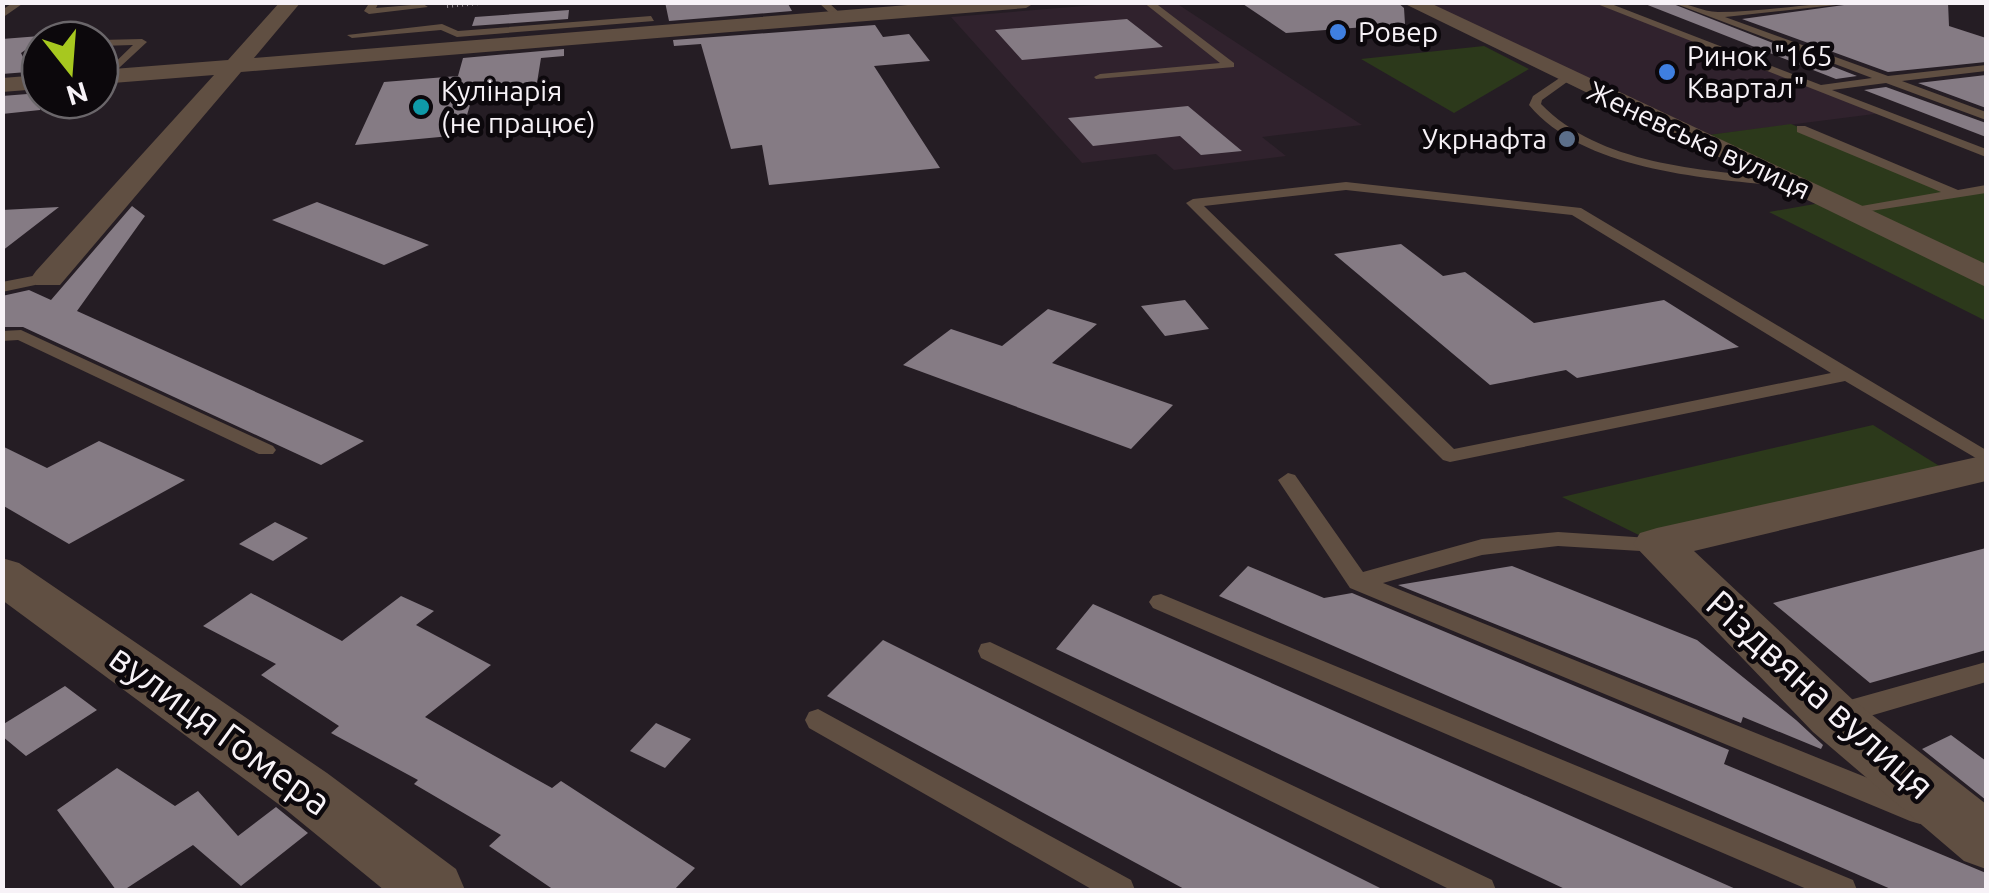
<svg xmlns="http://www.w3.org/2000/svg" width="1989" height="893" font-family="Ubuntu,sans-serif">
	<rect width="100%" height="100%" fill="#251d24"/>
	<path fill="#30222d" d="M1120,3h56l186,122 -100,12 24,19 -112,14 -18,-16 -74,9 -131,-146z
		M1411,3h185l286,110 -189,24z"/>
	<path fill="#2c391b" d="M1484,46l45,23 -75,44 -93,-54z
		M1791,124l166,70 29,-5v132l-217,-109 57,-10 -133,-65z
		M1873,425l81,50 -297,69 -95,-47z"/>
	<path fill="#857b84" d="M665,2h122l5,9 -123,10z
		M1240,2h157l7,6 1,16 -119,9z
		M1640,2h28l189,74 -21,3z
		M1866,2h82l1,24 37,12v24l-98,10 -146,-53z
		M569,10l-1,9 -96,7 3,-9z
		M1127,19l36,28 -141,13 -27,-30z
		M875,25l8,12 26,-3 21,27 -56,5 66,102 -171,17 -7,-40 -31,4 -30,-105 -27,2 -1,-6z
		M40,36v4l-19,13 4,8 15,-4v14l-38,3v-35z
		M564,49v7l-23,2 -5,31 -63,6 -12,40 -106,10 29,-63 74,-6 5,-18z
		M1986,75v33l-68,-25z
		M1886,87l100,36v14l-122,-47z
		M40,93v17l-38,4v-18z
		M1188,106l54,45 -41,4 -21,-19 -87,10 -25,-28z
		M317,202l112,43 -45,20 -112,-45z
		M132,206l13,10 -68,95 287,130 -43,24 -298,-138h-21v-31l27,-6 22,10z
		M59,207l-57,44v-41z
		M1401,244l42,32 22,-4 69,51 130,-23 75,47 -162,31 -11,-8 -76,15 -156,-131z
		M1185,300l24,29 -44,7 -24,-30z
		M1048,309l49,15 -45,39 121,42 -42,44 -228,-84 48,-36 51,17z
		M99,441l86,39 -116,64 -67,-39v-59l45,22z
		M275,522l33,16 -35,23 -34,-17z
		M1986,548v102l-116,33 -97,-80z
		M1248,566l76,32 28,-5 377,157 -5,14 262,109v17h-93l-674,-294z
		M1512,566l185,74 99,80 27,25 -2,4 -78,-32 -2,6 -343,-138z
		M251,593l91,48 59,-45 33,15 -18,14 75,40 -66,52 127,71 9,-7 134,87 -21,22h-120l-65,-44 12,-11 -87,-51 4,-4 -87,-47 8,-7 -78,-51 15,-11 -73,-38z
		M1093,604l645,286h-171l-511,-241z
		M883,640l501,250h-198l-359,-194z
		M65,686l32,24 -71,46 -24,-20v-11z
		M656,723l35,16 -26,29 -35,-17z
		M1951,735l35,26v39l-64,-51z
		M117,768l58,38 23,-15 40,45 38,-29 32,26 -67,53 -48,-41 -69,45h-8l-59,-80z"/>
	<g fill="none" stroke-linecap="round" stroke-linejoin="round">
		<path stroke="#8d868c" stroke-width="4" stroke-dasharray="1 4" stroke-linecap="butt" d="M447,6l44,-4"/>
		<path fill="#604f42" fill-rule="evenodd" d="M14,2h11l-23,16v-8z
			M370,2h9l-3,6 47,-4 5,3 -59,7 -5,-3z
			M818,2h10l16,15 -8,2z
			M1143,2h11l80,61v4l-138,12 -2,-2 6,-3 120,-11z
			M1592,2h14l215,83 51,-7 -201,-76c16,0 31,10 47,10 48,0 96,-10 145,-10l-138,15 163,59 98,-11v6l-84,10 84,31v8l-100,-37 -54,7 154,59v8z
			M651,16l3,5 -197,16 -16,-7 -89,8 -5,-3 95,-11 16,7z
			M100,40l42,-1 5,3 -41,38 -4,-1v-4l31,-30 -33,1z
			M40,44v8l-7,5h-8v-4z
			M1564,75l10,2 -32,23 -1,4c61,63 166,66 248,75l7,4 -7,4c-81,-9 -204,-15 -260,-82l4,-9z
			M1797,126h8l153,64 28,-5v8l-141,22 -2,-3 7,-4 91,-16 -144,-60z
			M1346,182l235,26 405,242v14l-141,-83 -395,81 -7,-2 -257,-257 7,-4zM1346,190l226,25 259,158 -377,76 -250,-243z
			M48,273l6,2v6l-52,11v-10z
			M21,330l252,116 3,4 -3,4h-14l-241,-114 -16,1v-10z
			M1288,473l7,2 68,97 119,-33 76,-7 107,7 3,5 -3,5 -8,3 -99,-6 -76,9 -99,28 547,220 4,9 -4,9 -10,3 -10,-3 -560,-233 -72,-108z
			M1161,594l692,286 4,10h-48l-656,-282 -4,-6 4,-6z
			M990,642l502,238 4,10h-45l-470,-232 -3,-7 3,-7z
			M1986,662v20l-147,43 -9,-4 -4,-7 4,-7 9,-4z
			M818,709l313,171 4,10h-42l-284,-162 -4,-8 4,-8z"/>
		<path fill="#604f42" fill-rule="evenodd" d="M280,2h21l-47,56 691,-56h91l-10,6 -785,64 -181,213h-24l-5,-7 5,-7 178,-196 -114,9v-14l128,-10z
			M1401,2h27l558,262v23z
			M40,75v14l-38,3v-14z
			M1986,455v26l-292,70 159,149 133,104v65l-22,-8 -151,-129 -180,-188 7,-11 17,-5z
			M2,558l17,5 308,210 129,96 9,21h-81l-99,-81 -283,-209z"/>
	</g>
	<g fill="#3f7fe0" stroke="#0c080c" stroke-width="4">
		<circle cx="1338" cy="32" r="10"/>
		<circle cx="1667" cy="72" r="10"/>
	</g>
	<circle fill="#0f9aa8" stroke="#0c080c" stroke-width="4" cx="421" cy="107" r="10"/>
	<circle fill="#5c6f8a" stroke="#0c080c" stroke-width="4" cx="1567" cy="139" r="10"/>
	<g text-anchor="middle" stroke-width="9" stroke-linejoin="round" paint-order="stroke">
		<g font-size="28" fill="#f7f2f7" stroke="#0c080c" text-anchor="start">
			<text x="1358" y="42">Ровер</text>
			<text x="1687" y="66">Ринок "165<tspan x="1687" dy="32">Квартал"</tspan></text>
			<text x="441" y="101">Кулінарія<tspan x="441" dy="32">(не працює)</tspan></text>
			<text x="1547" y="149" text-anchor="end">Укрнафта</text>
		</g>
		<g font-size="28" fill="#f7f2f7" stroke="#0c080c">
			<text transform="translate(1699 140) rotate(25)" y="10">Женевська вулиця</text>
		</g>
		<g font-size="38" fill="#f7f2f7" stroke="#0c080c">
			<text transform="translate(1820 695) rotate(42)" y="13">Різдвяна вулиця</text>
			<text transform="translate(220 730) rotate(36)" y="13">вулиця Гомера</text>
		</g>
	</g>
	<rect width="1989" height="893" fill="none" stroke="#f7f2f7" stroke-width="10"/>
	<g transform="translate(70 70) rotate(163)"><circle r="48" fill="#0c080c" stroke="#6a666a" stroke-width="2.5"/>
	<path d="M0-8L18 38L0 25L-18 38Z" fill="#a7c81f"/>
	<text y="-15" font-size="28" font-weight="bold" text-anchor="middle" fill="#f7f2f7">N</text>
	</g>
</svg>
